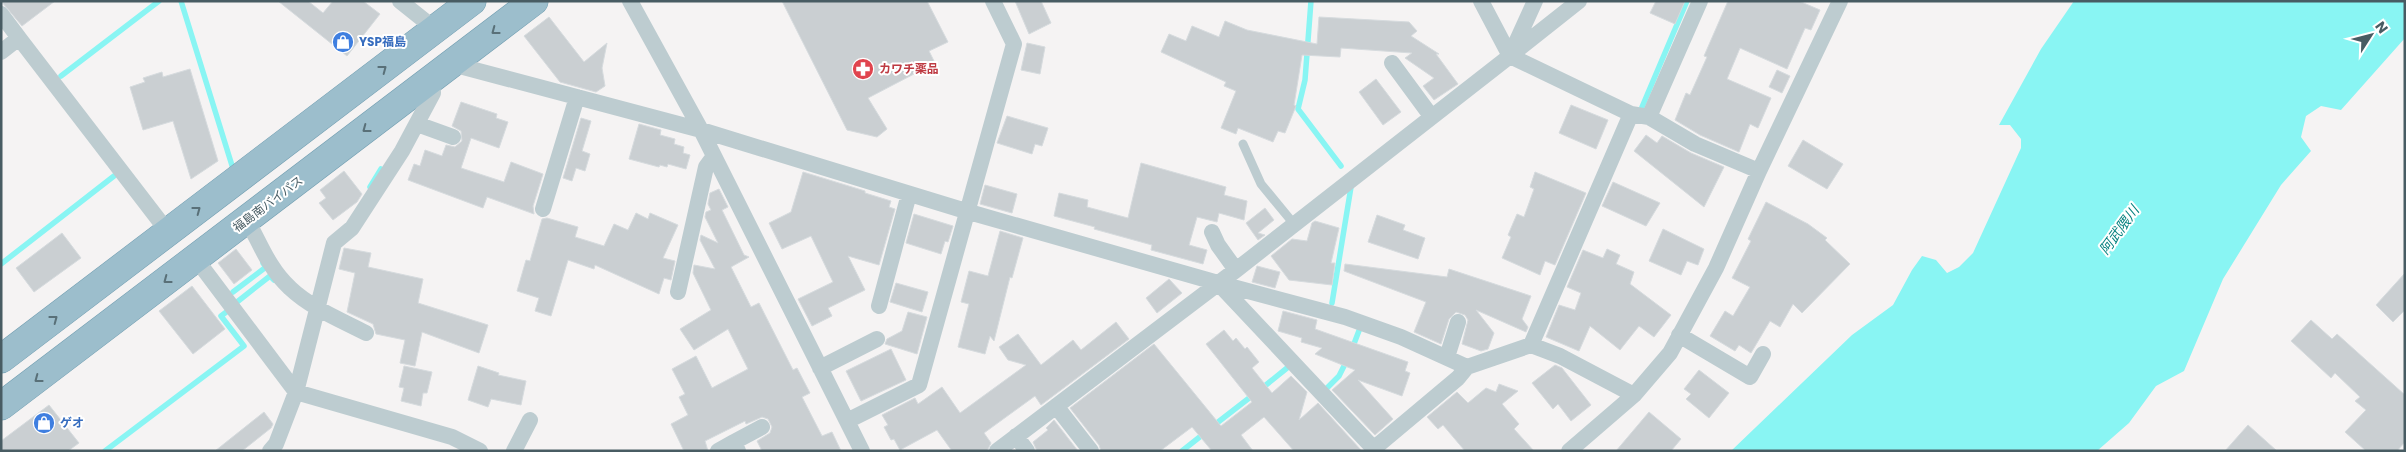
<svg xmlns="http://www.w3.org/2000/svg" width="2406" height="452" font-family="Poppins,'Noto Sans JP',sans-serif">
	<rect width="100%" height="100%" fill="#f5f3f3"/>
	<path fill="#89f5f3" d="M2074,1h331v37l-64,72 -20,-4 -15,10 -5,21 10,14 -30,34 -58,94 -39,92 -28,15 -27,37 -32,28h-366l121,-116 41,-30 19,-35 10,-14 14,4 11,13 12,-6 14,-14 48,-105v-9l-11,-14h-11l42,-76z"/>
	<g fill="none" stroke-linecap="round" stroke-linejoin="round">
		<path stroke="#89f5f3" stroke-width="5.5" d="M181,1l53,171
			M1311,1l-6,79 -7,29 43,57
			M61,76l98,-75
			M1642,107l45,-106
			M370,187l11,-18
			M1,264l113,-88
			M233,292l33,-25 -3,-4
			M237,302l33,-26 4,4
			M1332,303l19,-116
			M1352,349l8,-21
			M1261,389l26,-21
			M1326,389l13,-13 8,-16
			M1213,426l40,-31
			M105,451l139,-105 -23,-30 8,-6
			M1182,451l24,-19"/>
	</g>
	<path fill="#cacfd2" stroke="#d6dbde" d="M1,1h54l-33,25z
		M278,1h30l15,12 10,-12h30l17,13 -33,42z
		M782,1h145l21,41 -19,9 6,12 -67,35 19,31 -10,8 -30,-7z
		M1015,1h26l10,22 -22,11z
		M1656,1h29l-10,23 -25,-11z
		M1728,1h71l21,9 -9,20 -6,-2 -18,41 -47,-21 -13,31 44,19 -13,30 -8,-4 -11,28 -39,-17 -25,-15 11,-27 4,2 17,-38 -3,-1z
		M549,17l35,45 23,-19 -5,25 3,18 -9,6 -36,-10 -36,-46z
		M1319,17l90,5 8,9 -6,5 28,18h-3l22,30 -24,16 -11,-14 11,-8 -29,-20 7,-5 -71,-5 -1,9 -38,-2 -8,50 2,1 -11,27 -7,-2 -5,11 -35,-14 -2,6 -15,-6 15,-37 -12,-5 2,-4 -65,-30 8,-18 17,7 6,-15 27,11 6,-16 22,9 70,14z
		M1027,43l18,4 -5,27 -19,-4z
		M190,69l28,92 -27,18 -18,-58 -30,9 -13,-43 15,-5 -2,-4 19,-6 1,5z
		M1777,70l13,6 -8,17 -13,-6z
		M1376,79l25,33 -18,13 -24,-33z
		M461,102l36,12 -1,4 12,4 -9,26 -28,-10 -10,30 43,14 7,-20 32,12 -10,32 1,8 -47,-17 -4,11 -75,-28 6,-16 6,2 5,-16 17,6 4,-11 9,2 7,-6 -1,-10 -9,-5z
		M1571,105l37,15 -12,29 -37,-16z
		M1007,116l41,12 -6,18 -7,-2 -3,10 -35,-11z
		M581,118l10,3 -9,30 8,3 -5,17 -9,-3 -4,13 -9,-3z
		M639,124l22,6 -1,5 15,4 -1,5 10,3 -1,6 7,2 -4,14 -18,-5 -1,3 -7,-2 -1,2 -30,-8z
		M1646,135l11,8 5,-7 29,17 33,14 -20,40 -70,-56z
		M1803,140l40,24 -16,25 -39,-23z
		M1141,163l85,24 -2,8 23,6 -3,19 -25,-7 -2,9 -20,-5 -8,28 18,5 -4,14 -52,-14 1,-5 -58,-16 1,-2 -41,-11 5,-23 29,7 -1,7 41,11z
		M344,171l18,23 -5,8 -24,18 -14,-17 7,-5 -6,-8z
		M803,172l62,19v2l26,8 -2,6 6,2 -16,56 -31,-9 17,34 -37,18 4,8 -20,10 -14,-27 35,-17 -22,-46 -29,13 -13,-26 22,-11z
		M1535,172l51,21 -31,72 -10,-4 -5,14 -38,-17 9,-21 -3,-2 9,-21 7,3 10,-28 -4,-2z
		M1613,182l47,21 -14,23 -44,-20z
		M985,185l32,9 -5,19 -32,-9z
		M719,189l9,18 -6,3 22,45 5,2 -18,10 20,40 8,-4 34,67 4,-2 13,25 -8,4 20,39 10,-4 9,19h-79l-5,-10 13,-8 2,-6 -4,-8 -6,-2 -16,7 -1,-3 -40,20 3,10h-24l-13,-27 17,-9 -9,-18 6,-3 -13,-25 24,-13 16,32 36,-19 -20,-40 -34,21 -14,-21 31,-19 -18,-37 1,-8 21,4 -15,-29 1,-5 17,8 -13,-26 1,-5 5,-2 -3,-6 2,-11z
		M1766,202l42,22 19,14 -2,2 25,24 -48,49 -9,-9 -13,23 -10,-6 -19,32 -12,-8 -4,6 -25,-15 15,-25 8,5 17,-29 -18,-9 19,-37 -3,-2z
		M1265,208l9,12 -16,13 7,2 -7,5 -12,-17z
		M636,213l12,6 2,-6 28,12 -15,33 12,3 -4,19 -7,-2 -5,16 -64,-29 -1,4 -26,-9 -17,56 -16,-5 4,-13 -22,-7 9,-31 4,1 12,-42 5,-1 31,9 -3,10 29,9 10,-22 14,6z
		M914,214l39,12 -5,16 -3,-1 -4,13 -35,-11z
		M1377,215l28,10 -2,5 22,8 -7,21 -50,-17z
		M1315,221l24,7 -8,35h4l-3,22 -43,-5 -18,-24 21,-17 15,2 5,-18z
		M1663,229l41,20 -6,16 -11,-4 -6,14 -32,-14z
		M1000,231l23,7 -11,40 -2,-1 -16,64 -4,-5 -5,18 -27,-7 11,-43 -8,-2 8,-31 19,5z
		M62,233l19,25 -47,34 -18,-24z
		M344,248l27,5 -3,14 55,12 -5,24 70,22 -9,28 -57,-21 -7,34 -15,-3 5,-23 -29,-6 -3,-10 -26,-12 8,-39 -16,-4z
		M236,249l16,21 -18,14 -16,-21z
		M1607,249l13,6 -4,9 18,8 -4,12 41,31 -17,22 -15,-11 -19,24 -30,-24 -11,25 -33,-14 13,-32 16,5 6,-17 -14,-6 16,-37 20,8z
		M1345,264l102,13 2,-8 82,27 -9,23 6,8 -2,5 -50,-22 18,23 -6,16 -7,2 -19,-7 6,-24 -3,-5 -9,-3 -7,7 -8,25 -27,-12 12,-30 -82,-31z
		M1257,266l23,6 -5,16 -23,-6z
		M2405,273v37l-12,12 -17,-17z
		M1169,279l13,14 -25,20 -11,-15z
		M896,283l32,9 -6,20 -32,-10z
		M192,286l33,43 -32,25 -34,-43z
		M1283,311l34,9 -2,9 93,33 -3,9 5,2 -8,23 -44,-16 35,39 -18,16 -43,-45 23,-20 -40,-16 7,-6 -21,-6 1,-4 -24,-7z
		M908,312l19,5 -10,37 -32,-10 2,-5 15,-8z
		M2311,320l21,19 5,-5 68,61v47l-8,9h-31l-21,-19 21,-22 -11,-9 5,-4 -25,-24 -4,5 -40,-37z
		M1116,322l13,17 -88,66 -6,-9 -51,37 7,10 -4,8h-35l-15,-21 -37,20 -6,-11 -3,1 -7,-13 4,-2 -6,-10 33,-17 3,6 24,-17 18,26 66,-48 -18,-5 -9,-13 19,-13 23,31 32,-25 8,10z
		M1224,330l9,11 3,-3 9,11 2,-2 12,15 -7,6 20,25 19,-17 16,16 -8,28 19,-17 43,47 -67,1 -30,-34 -23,18 12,16h-41l-20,-24 -32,24h-59l-2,-6 -29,-37 84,-64 67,82 31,-24 -46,-58z
		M891,349l15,31 -45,21 -15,-30z
		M1555,365l7,3 29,37 -20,16 -13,-17 -5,5 -21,-26z
		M404,366l28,6 -5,21h-4l-2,13 -20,-5 3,-13 -5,-1z
		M478,366l21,7 -1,2 28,6 -5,24 -30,-6 -3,8 -20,-7z
		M1699,370l30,23 -20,25 -23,-19 5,-5 -7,-5z
		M1499,384l19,7 -16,13 17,20 -5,5 20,22h-69l-22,-26 -5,4 -11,-12 30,-25 11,11 18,-15 10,4z
		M49,405l30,38 -11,8h-67v-10z
		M264,412l9,12 -2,4 -29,23h-27z
		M1649,412l32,27 -10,12h-55z
		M1054,420l24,31h-41l-4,-9 15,-12 -2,-2z
		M2248,425l29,26h-52z"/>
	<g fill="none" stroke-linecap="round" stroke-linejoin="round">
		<g stroke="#729eb1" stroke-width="29">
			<path id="trunk" d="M1,359l471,-358
				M1,406l533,-405"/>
		</g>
		<path stroke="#bdccd0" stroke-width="9" d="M1243,144l18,40 33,40"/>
		<path stroke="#bdccd0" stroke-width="16" d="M400,1l35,28
			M630,1l71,129 161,321
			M1481,1l29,55 121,58 18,3 46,27 64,27
			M1,14l18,24 -18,14
			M19,38l149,194
			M1512,54l67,-53
			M1392,63l39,53
			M452,64l249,66 268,82 249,71 127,34 56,20 66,30 -9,11 -87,73
			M1649,117l51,-116
			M417,124l36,13
			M543,209l34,-112
			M247,220c13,23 22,49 43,68 21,20 51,32 76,45
			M1212,232l6,13 18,25
			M196,259l100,133 156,45 28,14
			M1218,283l158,168
			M678,292l28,-125 8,-11
			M879,306l30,-112
			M1679,335l71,42 13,-23
			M1531,345l100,-231
			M1447,357l11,-35
			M1467,367l64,-22 29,11 74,39
			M820,368l57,-29
			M1056,406l35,45
			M847,421l72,-36 95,-341 -21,-43
			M1016,436l11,15
			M270,451l6,-7 20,-52 38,-149 18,-15 50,-77 31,-58 -1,-14
			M514,451l16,-31
			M718,451l16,-9
			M738,451l-4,-9 28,-15
			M997,451l239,-181 274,-214 25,-55
			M1569,451l65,-56 36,-42 46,-85 43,-97 81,-170"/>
		<use href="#trunk" stroke="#9cbecc" stroke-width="28"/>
	</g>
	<defs><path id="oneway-chevron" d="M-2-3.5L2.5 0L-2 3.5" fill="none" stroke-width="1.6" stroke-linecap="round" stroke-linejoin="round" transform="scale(1.25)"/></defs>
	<g stroke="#597078">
		<use href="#oneway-chevron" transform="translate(495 31) rotate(143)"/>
		<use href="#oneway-chevron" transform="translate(383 69) rotate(-37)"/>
		<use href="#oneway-chevron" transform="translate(366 129) rotate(143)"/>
		<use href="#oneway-chevron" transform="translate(197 210) rotate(-37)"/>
		<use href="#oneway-chevron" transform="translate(167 280) rotate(143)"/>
		<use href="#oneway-chevron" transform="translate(54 319) rotate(-37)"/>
		<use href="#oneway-chevron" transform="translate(38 379) rotate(143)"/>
	</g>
	<defs>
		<g id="shop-disc" transform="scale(1.125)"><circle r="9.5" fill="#3f7fe0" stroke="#fff"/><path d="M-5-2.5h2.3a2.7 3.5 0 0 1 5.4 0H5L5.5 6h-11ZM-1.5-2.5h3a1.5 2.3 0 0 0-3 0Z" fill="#fff"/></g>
		<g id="pharmacy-disc" transform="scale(1.125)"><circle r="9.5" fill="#e0444e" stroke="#fff"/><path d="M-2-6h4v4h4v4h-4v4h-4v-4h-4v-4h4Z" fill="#fff"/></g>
	</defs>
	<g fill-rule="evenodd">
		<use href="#shop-disc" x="343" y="42"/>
		<use href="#pharmacy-disc" x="863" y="69"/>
		<use href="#shop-disc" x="44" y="423"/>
	</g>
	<g text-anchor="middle" stroke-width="4" stroke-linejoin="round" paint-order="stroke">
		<g font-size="12" font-weight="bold" fill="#366cbe" stroke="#fff" text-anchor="start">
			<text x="359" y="46">YSP福島</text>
			<text x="60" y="427">ゲオ</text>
		</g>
		<g font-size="12" font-weight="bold" fill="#be3a42" stroke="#fff" text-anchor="start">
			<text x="879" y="73">カワチ薬品</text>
		</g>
		<g font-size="12" fill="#485c63" stroke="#fff">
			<text transform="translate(268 204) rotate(-37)" y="4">福島南バイパス</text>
		</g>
		<g font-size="14" font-style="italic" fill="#06817f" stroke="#fff">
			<text transform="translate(2119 230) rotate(-54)" y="5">阿武隈川</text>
		</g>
	</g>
	<rect width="2406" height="452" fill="none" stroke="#485c63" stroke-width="5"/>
	<g transform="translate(2371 35) rotate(54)" stroke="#ffffff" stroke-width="4" paint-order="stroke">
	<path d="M0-4L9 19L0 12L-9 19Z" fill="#485c63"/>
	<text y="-8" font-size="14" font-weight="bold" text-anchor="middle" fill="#485c63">N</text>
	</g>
</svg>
